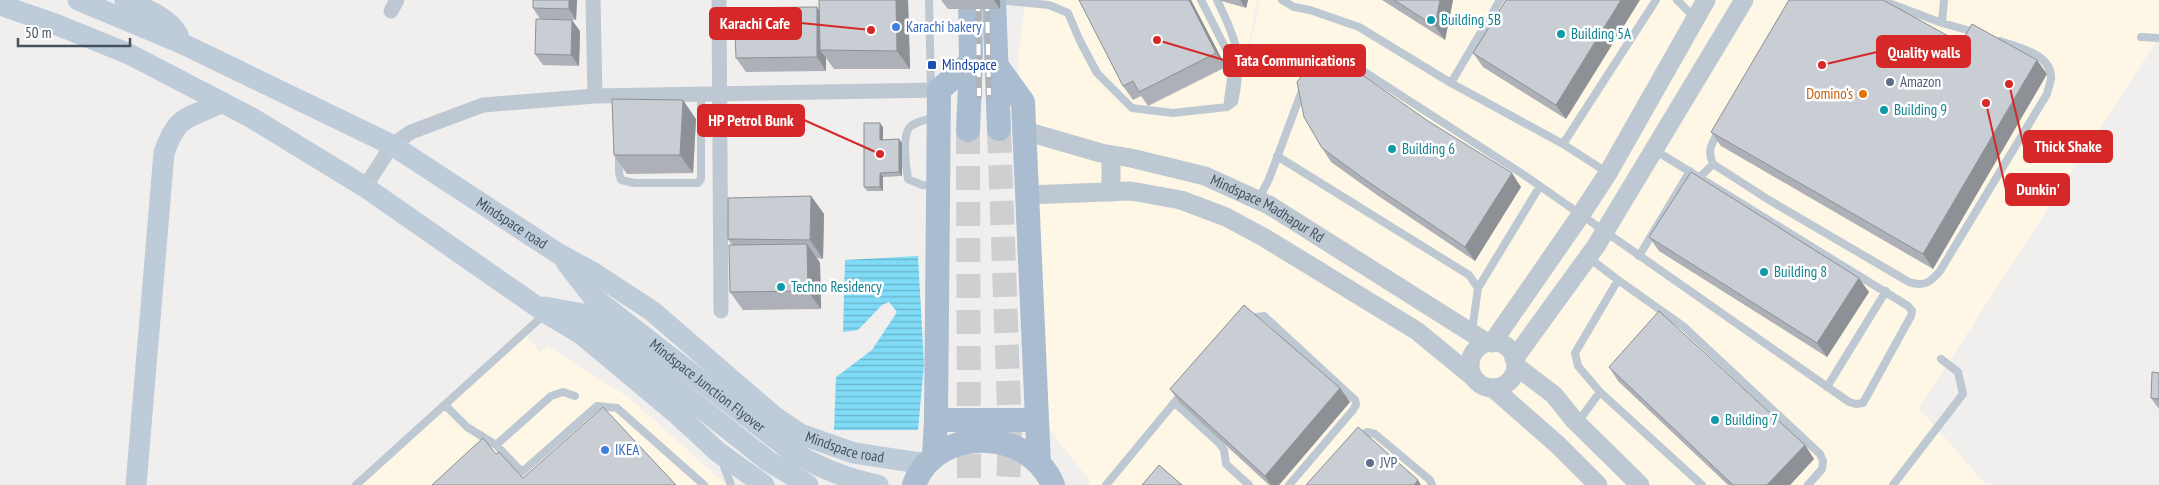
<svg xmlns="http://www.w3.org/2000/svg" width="2159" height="485" font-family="'PT Sans Narrow',sans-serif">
	<defs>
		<pattern id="water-rules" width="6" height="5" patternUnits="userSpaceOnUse" patternTransform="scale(1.25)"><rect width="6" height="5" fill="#7fdbf6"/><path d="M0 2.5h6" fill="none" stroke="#6ab4ca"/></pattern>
	</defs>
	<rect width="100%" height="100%" fill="#f1eeee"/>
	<path fill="#fef7e5" d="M1026,0h231l-16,87 19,-87h899v37l-240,371 67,77h-898l2,-4 -41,-52 -25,-187 -6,-186z
		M523,331l17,21 7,-6 81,51 99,88h-372z"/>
	<path fill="url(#water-rules)" d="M918,256l6,108 -6,66h-84l2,-53 36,-27 25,-38 -8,-10 -7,3 -24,25 -15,2 2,-72z"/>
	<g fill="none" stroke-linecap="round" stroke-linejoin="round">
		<path stroke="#cecfd1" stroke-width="24" stroke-dasharray="24 12" stroke-linecap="butt" d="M999,129l11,306 -2,50
			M968,130l1,355"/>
		<path stroke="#bdc8d2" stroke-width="8" d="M929,0l2,90
			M997,0l52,5 19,8 12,28 17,32 35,35 41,5 54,-6 5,-35 -3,-17 -28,-55
			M1217,0c19,39 27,58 17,102l-7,5
			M1282,0l12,7 16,3 49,17 92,56 112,61 45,29
			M1677,0l18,18
			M1881,0l61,23 36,10
			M1942,23l2,-23
			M2141,37l18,1
			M1322,57l7,-5h5l193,125 322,225 7,2 7,-1 48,-87 1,-5 -4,-5 -255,-157
			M1451,83l49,-83
			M935,117c-9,3 -20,4 -26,11 -7,9 -3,40 -1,51l14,6 14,1
			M1720,129c-7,13 -14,20 -7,35l56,36 140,82c14,5 21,1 31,-11l107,-177c1,-5 3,-10 4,-15 1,-25 -33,-32 -51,-38
			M1563,144l93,-144
			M619,152v21l2,7 13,3h64l3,-4v-85
			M1277,156l192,119 9,13 -6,43
			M1700,177l13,-13
			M1258,200l11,-21 34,-91
			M1639,256l51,-85
			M1588,257l30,23
			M1478,288l62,-102
			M1248,318l16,-2 91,84 1,5 -3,5 -64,75
			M1827,387l59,-96
			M1175,403l44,40 5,7 2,14 23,21
			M445,405l22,22 29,18 55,-49 12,-4 12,4
			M1577,423l23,-31
			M1357,437l10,-5 8,2 55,46 2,5
			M496,445l26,27 75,-66 20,2 87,77
			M722,461l9,24
			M356,485l190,-172
			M1106,485l77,-93
			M1702,485l-102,-93 -22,-26 -3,-13 43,-73 65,46 137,128 3,7 -1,8 -14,16
			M1893,485l70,-91 -5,-22 -17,-13"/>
		<path stroke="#bdc8d2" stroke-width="15" d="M593,0l2,96
			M719,0l2,311
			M391,11l6,-11
			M365,187l27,-42 19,-13 72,-27 112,-9 344,-6"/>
		<g stroke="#bdc8d2" stroke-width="19">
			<path id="s1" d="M1025,131l76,22 30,5 74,18 64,29 217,137"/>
			<path d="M1111,192v-37"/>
			<path d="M1027,195l104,-4 50,9 45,17 39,21 152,93 56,46"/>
			<circle cx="1493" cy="365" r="23"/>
			<path d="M1492,343l88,-127 28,-43 98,-173"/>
			<path d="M1514,359l82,-113 148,-246"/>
			<path d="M1516,366l38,29 20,25 66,65"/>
			<path d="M1493,388l66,58 39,39"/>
		</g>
		<g stroke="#becbd9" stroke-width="21">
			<path id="s2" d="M78,0l103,43 211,102 167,109 35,19 58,38 123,106 25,17 54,19 72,11"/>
			<path d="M125,0c18,8 44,17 53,35"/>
			<path d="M0,5l55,19 74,30 123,64 113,69 181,126 35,21 97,81 40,37 46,33"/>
			<path id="s3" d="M566,262l27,35 201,156c27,15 54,27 84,32"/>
			<path d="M545,307l38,7 185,147 40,24"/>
			<path d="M136,485l28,-332c14,-41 24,-33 58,-51"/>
		</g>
		<path stroke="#aabdd0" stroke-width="24" d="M994,0l5,129
			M997,66l26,36 16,362
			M968,130l3,-68 -1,-62
			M936,420h101
			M934,455l2,-35 3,-330 32,-28
			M914,485c22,-60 115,-58 139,0"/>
		<g stroke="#afb3b9" stroke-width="5.5">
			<path id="rail" d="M978,0l1,96
				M987,0l2,95"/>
		</g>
		<use href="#rail" stroke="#fff" stroke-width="4" stroke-dasharray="11" stroke-linecap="butt"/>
	</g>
	<path fill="#adb0b6" d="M577,0l-1,20 -36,-1 -7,-11z
		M819,0h89l2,69h-76l-8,-11v13l-80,1 -10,-14 81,-51 2,4z
		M941,0h59v9h-52z
		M1191,0l35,67 -78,39 -7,-10 -8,4 -10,-14z
		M1218,0h30l-2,8z
		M1382,0h71l-8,40z
		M1506,0l60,119 -83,-52 -10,-14z
		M580,31l-1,35 -36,-1 -8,-11z
		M2047,74l-114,195 -212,-123 -10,-14z
		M696,119l-3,54 -66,1 -13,-19z
		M1428,121l93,66 -46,74 -98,-66 -46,-33 -9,-14z
		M883,127v13l19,3v33l-19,1v14h-16l-3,-4z
		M811,196l13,18 -1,45 -6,-1 3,5 1,46 -78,1 -13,-18 2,-47 -4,-6z
		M1649,237l220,55 -42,65 -168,-106z
		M1609,367l196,78 9,14 -24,26h-62l-110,-104z
		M2159,373v36l-8,-11z
		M1170,389l180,13 -71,83h-10l-89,-82z"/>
	<path fill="#8d9094" d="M569,0h8l-1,20 -7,-11z
		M896,0h12l2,69 -13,-18z
		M994,0h6v9z
		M1189,0h2l35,67 -10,-14z
		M1240,0h8l-2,8z
		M1440,0h13l-8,40 -10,-14z
		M1621,0h19l-74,119 -10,-14z
		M817,7l9,14 -6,29 6,8v13l-9,-14z
		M572,20l8,11 -1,35 -8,-11z
		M2037,60l10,14 -114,195 -10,-15z
		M683,100l13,19 -3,54 -13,-18z
		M880,123l3,4v17l-3,-4z
		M899,139l3,4v33l-3,-4z
		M880,173l3,4v14l-3,-4z
		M1512,173l9,14 -46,74 -10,-14z
		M811,196l13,18 -1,45 -13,-19z
		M807,244l13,19 1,46 -13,-18z
		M1859,278l10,14 -42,65 -10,-14z
		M1340,388l10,14 -71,83h-8l-6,-9z
		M1805,445l9,14 -24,26h-23z
		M1418,480l3,5h-7z"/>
	<path fill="#c9cdd4" stroke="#8d9094" d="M533,0h36v9l-36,-1z
		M819,0h77l1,51 -77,-1z
		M1079,0h110l27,53 -77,39 -6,-11 -10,5z
		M1394,0h46l-5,26z
		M1506,0h115l-65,105 -83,-52z
		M1789,0h94l78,43 11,-19 65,36 -114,194 -212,-122z
		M817,7v50l-81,1 -2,-50z
		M536,19l36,1 -1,35 -36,-1z
		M1324,48l104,73 84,52 -47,74 -98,-66 -45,-33 -18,-31 -7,-35z
		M612,99l71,1 -3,55h-66z
		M864,123h16v17l19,-1v33l-19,1v14h-16z
		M1691,172l168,106 -42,65 -168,-106z
		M811,196l-1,44 -82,-1v-41z
		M807,244l1,47 -78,1 -1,-47z
		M1244,305l96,83 -75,88 -95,-87z
		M1659,311l146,134 -38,40h-34l-124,-118z
		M2152,372l7,1v26l-8,-1z
		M603,407l73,78h-244l51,-47 13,16 3,-2 24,26z
		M1358,427l60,53 -4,5h-108z
		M1159,465l23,20h-40z"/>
	<g fill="#0f9aa8" stroke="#fff" stroke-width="2">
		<circle cx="1431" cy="20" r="5"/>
		<circle cx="1561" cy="34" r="5"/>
		<circle cx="1884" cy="110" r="5"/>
		<circle cx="1392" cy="149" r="5"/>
		<circle cx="1764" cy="272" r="5"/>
		<circle cx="781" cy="287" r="5"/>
		<circle cx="1715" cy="420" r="5"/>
	</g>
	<g fill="#3f7fe0" stroke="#fff" stroke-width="2">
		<circle cx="896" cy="27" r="5"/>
		<circle cx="605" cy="450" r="5"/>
	</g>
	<rect fill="#1a4fb4" stroke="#fff" stroke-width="2" x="927" y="60" width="10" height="10" rx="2.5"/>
	<g fill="#5c6f8a" stroke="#fff" stroke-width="2">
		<circle cx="1890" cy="82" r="5"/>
		<circle cx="1370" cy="463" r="5"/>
	</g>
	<circle fill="#e8710a" stroke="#fff" stroke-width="2" cx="1863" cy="94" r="5"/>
	<g text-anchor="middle" stroke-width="5" stroke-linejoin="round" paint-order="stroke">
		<g font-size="15" fill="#0d838f" stroke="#fff" text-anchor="start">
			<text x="1441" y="25">Building 5B</text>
			<text x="1571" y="39">Building 5A</text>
			<text x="1894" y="115">Building 9</text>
			<text x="1402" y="154">Building 6</text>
			<text x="1774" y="277">Building 8</text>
			<text x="791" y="292">Techno Residency</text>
			<text x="1725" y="425">Building 7</text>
		</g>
		<g font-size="15" fill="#366cbe" stroke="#fff" text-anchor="start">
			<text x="906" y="32">Karachi bakery</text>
			<text x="615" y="455">IKEA</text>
		</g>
		<g font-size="15" fill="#164399" stroke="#fff" text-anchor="start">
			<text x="942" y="70">Mindspace</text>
		</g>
		<g font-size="15" fill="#4e5e75" stroke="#fff" text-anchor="start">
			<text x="1900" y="87">Amazon</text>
			<text x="1380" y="468">JVP</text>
		</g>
		<g font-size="15" fill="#c56008" stroke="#fff" text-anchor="end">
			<text x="1853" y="99">Domino's</text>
		</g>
		<g font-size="15" fill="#44515e" stroke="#fff">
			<text dy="5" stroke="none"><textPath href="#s1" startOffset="256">Mindspace Madhapur Rd</textPath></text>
			<text dy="5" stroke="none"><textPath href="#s2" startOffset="489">Mindspace road</textPath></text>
			<text dy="5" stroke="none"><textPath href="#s3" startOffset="189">Mindspace Junction Flyover</textPath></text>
			<text dy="5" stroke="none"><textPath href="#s2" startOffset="894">Mindspace road</textPath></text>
		</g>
	</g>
	<path fill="none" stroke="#d62828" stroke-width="2" d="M871 30L801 23M1822 65L1877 52M1157 40L1224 60M880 154L804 120M2009 84L2024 147M1986 103L2006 190"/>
	<g fill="#d62828" stroke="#fff" stroke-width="2">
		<circle cx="871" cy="30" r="5"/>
		<circle cx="1822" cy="65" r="5"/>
		<circle cx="1157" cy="40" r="5"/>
		<circle cx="880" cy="154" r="5"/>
		<circle cx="2009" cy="84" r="5"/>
		<circle cx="1986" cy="103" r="5"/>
	</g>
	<g fill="#d62828" stroke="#d62828" stroke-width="2">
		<rect x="710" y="8" width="91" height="31" rx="5"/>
		<rect x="1877" y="36" width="93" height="31" rx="5"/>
		<rect x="1224" y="45" width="141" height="31" rx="5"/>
		<rect x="698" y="105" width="106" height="31" rx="5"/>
		<rect x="2024" y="131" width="88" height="31" rx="5"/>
		<rect x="2006" y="174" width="63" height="31" rx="5"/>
	</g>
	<g font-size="16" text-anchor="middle" font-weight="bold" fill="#fff">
		<text x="755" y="29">Karachi Cafe</text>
		<text x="1924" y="58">Quality walls</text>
		<text x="1295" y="66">Tata Communications</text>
		<text x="751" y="126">HP Petrol Bunk</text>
		<text x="2068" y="152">Thick Shake</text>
		<text x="2038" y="195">Dunkin'</text>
	</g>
	<path d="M18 38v8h112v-8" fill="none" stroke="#44515e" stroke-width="2.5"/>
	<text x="25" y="38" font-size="15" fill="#44515e" stroke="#ffffff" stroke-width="4" paint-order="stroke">50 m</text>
</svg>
